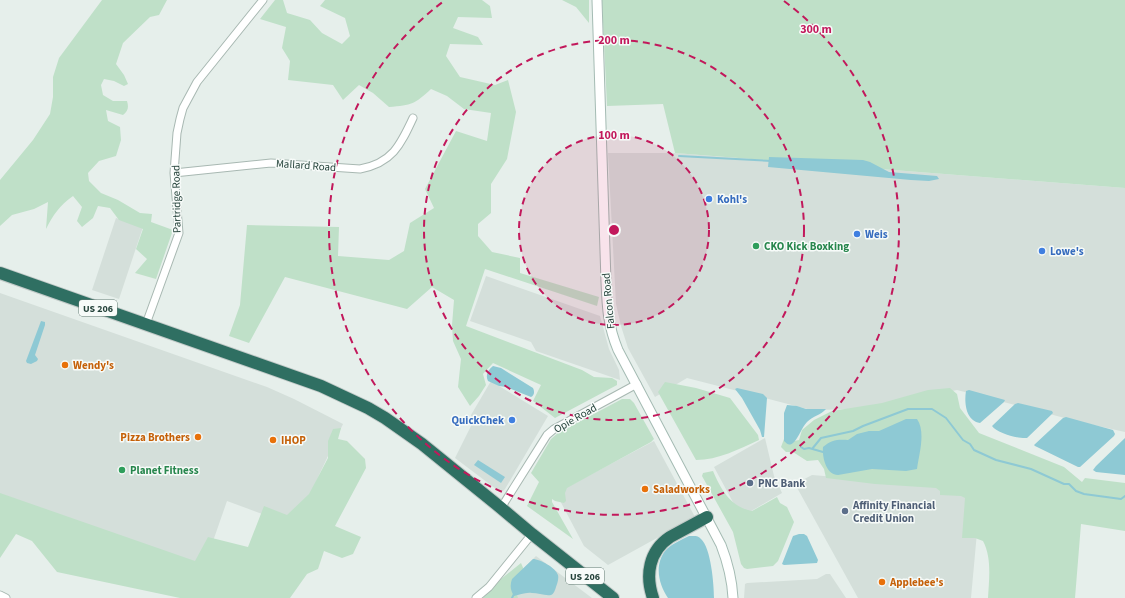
<svg xmlns="http://www.w3.org/2000/svg" width="1125" height="598" font-family="'Source Sans 3',sans-serif">
	<rect width="100%" height="100%" fill="#e6efeb"/>
	<path fill="#d4dfda" d="M608,153h67l450,35v244l-45,-10 -123,-32 -95,19 -51,1 -124,-32 -32,19 -27,-49 -7,-22 -5,-22z
		M116,218l27,9 -24,72 -27,-9z
		M486,276l114,40 9,33 10,21 1,10 -84,-29 -5,-9 -61,-21z
		M0,293l267,94 27,12 49,25 -48,102 -68,-25 -23,66 -204,-73z
		M491,381l57,35 -43,73 -2,2 -7,-2 -41,-31 16,-32v-11z
		M765,438l9,38 8,17 -41,24 -27,-50z
		M654,441l41,76 -87,48 -24,-19 -28,-53z
		M812,475l169,14 -10,109h-113l-63,-114z
		M536,556l56,42h-81l4,-21z
		M826,574h4l16,24h-102l1,-14 2,-1 70,-4z"/>
	<path fill="#bfe0c8" d="M102,0h65l-8,15 -9,2 -27,26 -7,21 8,11 4,9 -4,2 -10,-5 -10,-2 -3,6 2,10 10,6h14c2,7 1,10 -4,14l-17,-5 2,11 12,6 1,13 -5,16 -17,5 -11,12 1,8 12,12 17,7 22,13 12,1 -1,8 22,8 -17,49 -21,-6 12,-14 -11,-10 7,-20 -24,-9 -9,-12 -12,-2 -5,12 -11,9 -5,-6 5,-14 -9,-11c-13,9 -20,19 -27,33l2,-27 -14,7 -22,6 -12,11v-46l33,-40 17,-26 3,-17v-20l6,-19z
		M275,0h8l4,13 23,7 12,13 20,11 8,-8 -5,-18 -25,-12 5,-6h157l8,6 2,12 -34,-1 -5,11 25,9 5,8 -33,-1 -4,12 14,21 35,8 13,-5 8,32 -9,47 -16,25v29l-13,11v12l14,16 28,6v15l79,24 -2,9 -112,-37 -19,57 116,44 12,7 18,1 5,3v4l-62,33 -22,-17 8,-16 -48,-22 -10,11 3,11 -7,11 -9,10 -12,-19 3,-28 -8,-18 -1,-16 2,-25 -22,-13 -25,22 -122,-32 -36,66 -20,-7 11,-31 7,-80 92,2 -1,29 51,4 15,-9 6,-28 24,-15 -9,-19 31,-58 31,10 4,-28 -27,-4 -17,-13 -16,-7c-16,15 -19,16 -42,18l-16,-14 -14,-8 -16,15 -10,-15 -45,-5 2,-19 -8,-13 4,-21 -26,-8z
		M562,0h27v23l-13,-16z
		M602,0h523v188l-450,-35 -12,-49 -56,2z
		M665,382l31,6 34,10 28,37 1,5c-20,9 -41,20 -63,20l-38,-68z
		M950,388l7,6 3,14 19,25 85,34 18,15 3,-4 40,5v48l-44,-7 -6,74h-87c1,-19 4,-40 -5,-57l-8,-3h-13l3,-40 -4,-2 -21,-1v-4l-4,-3 -61,-4 -49,-6 -2,-9 -6,-9 -11,1 -14,-9h-7l-5,-5 3,-8 10,2 5,-1 3,-10 12,-10 18,-9 50,-8 46,-13z
		M622,399h8l4,4 20,36 -3,3 -84,46 -2,5 1,8 -2,2 -9,-2 -3,-2v3l21,37 -46,-33 12,-24 -8,-9 20,-34 7,-6z
		M341,428l-3,11 9,2 18,18 1,9 -31,58 26,11 -8,17 -11,4 -18,-7 -6,18 -11,5 -17,24h-110l-123,-26 -25,-31 -16,-7 -16,24v-65l195,68 13,-24 40,10 16,-41 23,9 22,-21 19,-36v-17l5,-12z
		M713,471c8,19 18,36 39,40l25,-14 3,6 7,4 7,15 -16,39 -5,5 -26,3 -3,-1 -3,-4 -8,-32 -31,-56 1,-3z
		M521,563l3,7 -9,18 3,10h-35l18,-19z"/>
	<path fill="#8ec9d4" d="M769,157l94,3 7,2 19,10 48,4 2,3 -10,2 -18,-1 -143,-13z
		M41,321l4,1v3l-10,30 3,4 -1,2 -6,3 -4,-1 -1,-2z
		M493,366l8,2 32,20c2,4 1,8 -2,9l-25,-10 -7,-1 -11,-5c-3,-6 0,-11 5,-15z
		M737,388l26,6 4,4 -3,39h-2l-2,-7 -18,-32 -7,-9z
		M969,390l36,10 -1,2 -24,21c-14,-2 -16,-20 -14,-32z
		M1018,403l34,8 1,2 -26,25c-9,1 -30,-5 -35,-12l23,-22z
		M787,405l10,1 9,3h20c-5,6 -13,7 -19,13 -5,5 -9,17 -14,21 -4,3 -6,1 -9,-2v-28z
		M1066,417l47,13 2,4 -1,2 -34,31h-2l-43,-21 -1,-1 29,-27z
		M906,419h11c9,13 2,35 0,50l-11,2 -34,-2 -34,6c-12,0 -16,-18 -15,-28 8,-7 15,-8 25,-7l9,-6 12,-3h10z
		M1125,438v37l-29,-3 -3,-2 3,-4z
		M478,460l27,17 -4,6 -27,-18z
		M799,534h5l3,2 11,24 -1,3 -33,2 -2,-1 11,-28z
		M689,536c5,0 9,-1 12,3 10,9 13,45 13,59h-46c-9,-13 -14,-32 -3,-47 6,-7 16,-11 24,-15z
		M533,559c7,0 23,9 25,16 1,4 -1,9 -2,12 -1,3 -2,7 -5,8 -6,1 -13,-2 -19,-2 -7,-1 -12,2 -18,3 -4,-6 -4,-11 -2,-17z"/>
	<g fill="none" stroke-linecap="round" stroke-linejoin="round">
		<path stroke="#8ec9d4" stroke-width="2" d="M679,156l92,5
			M801,447l3,2 5,-1 14,4
			M812,449l9,-11 32,-7 10,-5 45,-17h24l14,9 17,22 7,4 4,6 22,10 35,9 33,15h5l7,7 8,3 37,5 4,-3
			M512,598l3,-6"/>
		<g stroke="#a8b8b2" stroke-width="9">
			<path id="street" d="M174,173l97,-10 89,6c32,-6 40,-23 53,-51
				M146,324l33,-91 -5,-60 3,-40 3,-14 3,-11 14,-26 66,-82
				M501,508l46,-73 7,-6 83,-45
				M0,595l6,3
				M476,598l13,-11 43,-53"/>
		</g>
		<g stroke="#a4bbb3" stroke-width="11">
			<path id="secondary" d="M597,0l9,282c1,25 2,44 12,68l103,195c7,18 11,34 12,53"/>
		</g>
		<g stroke="#c2cac8" stroke-width="14">
			<path id="highway" d="M0,273l321,113 47,22 17,10 37,26 79,64 31,26 81,64
				M653,598c-8,-23 -4,-47 17,-61l37,-20"/>
		</g>
		<use href="#street" stroke="#fff" stroke-width="7"/>
		<use href="#secondary" stroke="#fff" stroke-width="9"/>
		<use href="#highway" stroke="#2f6f62" stroke-width="12"/>
	</g>
	<circle cx="614" cy="230" r="95" fill="#c2185b" fill-opacity=".12"/>
	<g fill="none" stroke="#c2185b" stroke-width="2" stroke-dasharray="7 5">
		<circle cx="614" cy="230" r="95"/>
		<circle cx="614" cy="230" r="190"/>
		<path d="M784 1A285 285 0 1 1 444 1"/>
	</g>
	<g fill="#3f7fe0" stroke="#f7fbf9" stroke-width="1.5">
		<circle cx="709" cy="199" r="4"/>
		<circle cx="857" cy="234" r="4"/>
		<circle cx="1042" cy="251" r="4"/>
		<circle cx="512" cy="420" r="4"/>
	</g>
	<g fill="#2e9e5b" stroke="#f7fbf9" stroke-width="1.5">
		<circle cx="756" cy="246" r="4"/>
		<circle cx="122" cy="470" r="4"/>
	</g>
	<g fill="#e8710a" stroke="#f7fbf9" stroke-width="1.5">
		<circle cx="65" cy="365" r="4"/>
		<circle cx="198" cy="437" r="4"/>
		<circle cx="273" cy="440" r="4"/>
		<circle cx="645" cy="489" r="4"/>
		<circle cx="882" cy="582" r="4"/>
	</g>
	<g fill="#5c6f8a" stroke="#f7fbf9" stroke-width="1.5">
		<circle cx="750" cy="483" r="4"/>
		<circle cx="845" cy="511" r="4"/>
	</g>
	<g text-anchor="middle" stroke-width="3" stroke-linejoin="round" paint-order="stroke">
		<g fill="#f7fbf9" stroke="#637a73" stroke-width="1">
			<rect x="79" y="300" width="38" height="16" rx="3"/>
			<rect x="566" y="568" width="38" height="16" rx="3"/>
		</g>
		<g font-size="10" font-weight="bold" fill="#24423a">
			<text x="98" y="312">US 206</text>
			<text x="585" y="580">US 206</text>
		</g>
		<g font-size="11" fill="#24423a" stroke="#f7fbf9">
			<text transform="translate(306 165) rotate(4)" y="4">Mallard Road</text>
			<text transform="translate(176 199) rotate(-91)" y="4">Partridge Road</text>
			<text transform="translate(608 301) rotate(-95)" y="4">Falcon Road</text>
			<text transform="translate(575 418) rotate(-30)" y="4">Opie Road</text>
		</g>
		<g font-size="11" font-weight="bold" fill="#366cbe" stroke="#f7fbf9" text-anchor="start">
			<text x="717" y="203">Kohl's</text>
			<text x="865" y="238">Weis</text>
			<text x="1050" y="255">Lowe's</text>
			<text x="504" y="424" text-anchor="end">QuickChek</text>
		</g>
		<g font-size="11" font-weight="bold" fill="#27864d" stroke="#f7fbf9" text-anchor="start">
			<text x="764" y="250">CKO Kick Boxking</text>
			<text x="130" y="474">Planet Fitness</text>
		</g>
		<g font-size="11" font-weight="bold" fill="#c56008" stroke="#f7fbf9" text-anchor="start">
			<text x="73" y="369">Wendy's</text>
			<text x="190" y="441" text-anchor="end">Pizza Brothers</text>
			<text x="281" y="444">IHOP</text>
			<text x="653" y="493">Saladworks</text>
			<text x="890" y="586">Applebee's</text>
		</g>
		<g font-size="11" font-weight="bold" fill="#4e5e75" stroke="#f7fbf9" text-anchor="start">
			<text x="758" y="487">PNC Bank</text>
			<text x="853" y="509">Affinity Financial<tspan x="853" dy="13">Credit Union</tspan></text>
		</g>
	</g>
	<circle cx="614" cy="230" r="6" fill="#c2185b" stroke="#f7fbf9" stroke-width="2"/>
	<g font-size="12" text-anchor="middle" font-weight="bold" fill="#c2185b" stroke="#f7fbf9" stroke-width="3" stroke-linejoin="round" paint-order="stroke">
		<text x="816" y="33">300 m</text>
		<text x="614" y="44">200 m</text>
		<text x="614" y="139">100 m</text>
	</g>
</svg>
